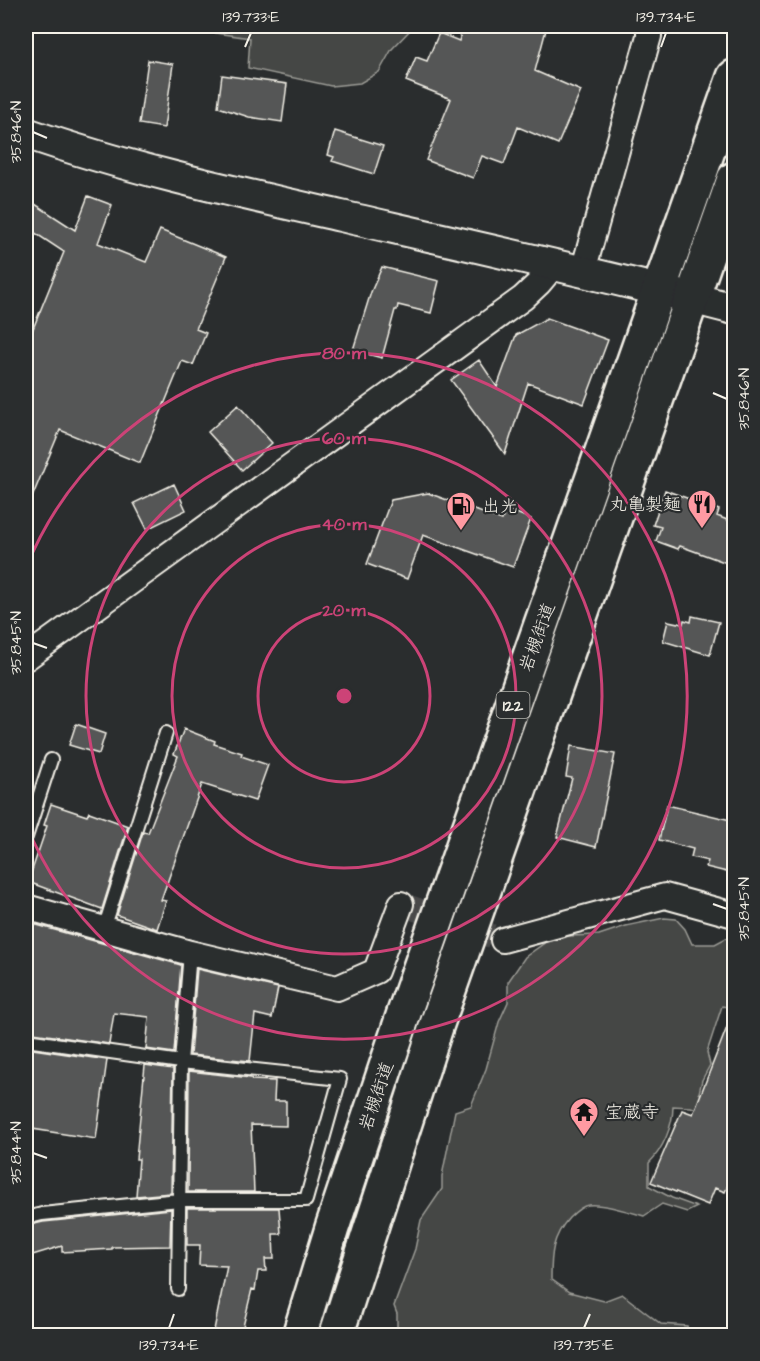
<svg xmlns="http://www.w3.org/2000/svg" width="760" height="1361" font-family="'Architects Daughter','Klee One',sans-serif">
	<rect width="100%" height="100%" fill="#2a2d2e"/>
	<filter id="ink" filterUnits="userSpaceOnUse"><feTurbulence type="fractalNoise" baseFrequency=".0167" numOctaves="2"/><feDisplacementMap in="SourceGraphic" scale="12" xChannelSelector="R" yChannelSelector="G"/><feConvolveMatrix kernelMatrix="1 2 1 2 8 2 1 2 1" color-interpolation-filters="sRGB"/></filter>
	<g filter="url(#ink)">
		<path fill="#444645" stroke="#9c9c96" stroke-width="1.5" d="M167,26h247l-22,23 -13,23 -19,11 -29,3 -83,-18 2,-30z
			M664,918l12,1 9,10 7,15h23l11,-6 8,4v66l-12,-2 -15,46 3,13 -8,15 -3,13 9,7 -6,11 -11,-4 -18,-1c0,20 -10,43 -24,57v23l23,12 25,9 -10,5 -25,-8 -18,12c-13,-4 -44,-13 -56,-11 -7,1 -14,8 -19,13 -17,19 -18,36 -18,61l18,13 35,9 18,-7 39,30 26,2 2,9 -298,1 6,-5v-17l-3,-8 21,-57 6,-29 21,-31v-13l13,-65 16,-5 15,-37 13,-47 9,-20v-20l17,-25 21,-15 23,-6 30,-1 27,-9z"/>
		<path fill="#555756" stroke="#f4f1e8" stroke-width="1.5" d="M463,26h84l-12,45 46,20 -23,53 -40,-17 -14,37 -22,-8 -9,22 -47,-18 25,-61 -45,-18 10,-24 11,4 12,-28 20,8z
			M148,60l25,4 -9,64 -25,-4z
			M222,75l65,9 -5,38 -33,-5 -31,-10z
			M335,131l48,15 -9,28 -42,-13 2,-4 -6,-2z
			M88,196l24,9 -14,38 48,19 14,-32 66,27 -30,72 10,4 -13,32 -11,-4 -42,102 -80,-33 -34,82v-166l38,-94 -38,-25v-7l9,-16 40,26z
			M382,267l57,14 -8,32 -33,-8 -1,5h-2l-13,48 -29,-8 18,-58z
			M547,318l61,22 -24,64 -56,-21 -23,71 -54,-74 28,-20 18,27 19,-52z
			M238,405l34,38 -30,27 -34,-38z
			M174,484l12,26 -39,19 -13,-26z
			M665,490l54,20 -2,6 18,7v19l-8,21 -47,-17 -2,3 -22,-8 5,-14 -8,-2z
			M428,493l74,27 4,-11 25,10 -18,48 -90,-32 -16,44 -40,-15 24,-64z
			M692,616l27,6 -9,33 -47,-14 5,-20 15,3 1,-4 7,2z
			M76,724l29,10 -6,20 -30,-9z
			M184,729l31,12 -1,3 28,9 -1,3 27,9 -13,36 -53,-17 -41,116 5,1 -9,28 -40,-14 26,-83 5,1 30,-77 -4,-2z
			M571,746l44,8 -19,93 -39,-10 15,-59 -6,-1z
			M51,804l36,12 2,-4 39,14 -26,83 -74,-27 19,-56 -3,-1z
			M667,805l68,16v53l-29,-7 2,-6 -17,-4 2,-8 -34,-9z
			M26,922l155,43 -7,88 -28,-4 3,-32 -35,-4 -5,31 -83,-12z
			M197,969l81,19 -6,30 -17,-4 -5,47 -60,-6z
			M733,1012l2,157 -10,23 -10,-4 -7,17 -57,-23 31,-72 11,4z
			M26,1048l81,12 -11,79 -70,-11z
			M145,1065l28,4 -2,124 -35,3 3,-37h-3z
			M189,1071l62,7 1,2 23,1 -1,20h12v25l-35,-1 3,67h-66z
			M187,1208h92l2,26h-8l1,25h-9l1,12h-8l-3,19 -3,-1 -11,46 -27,-5 13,-64 -28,-1 1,-20h-13z
			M171,1209l-1,37 -58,1v2l-50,3v-6l-36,11v-31l17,-4z"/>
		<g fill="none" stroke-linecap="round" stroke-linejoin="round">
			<path stroke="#484a4a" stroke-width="24" stroke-dasharray="24 12" stroke-linecap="butt" d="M401,904l102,36"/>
			<g stroke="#f4f1e8" stroke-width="16">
				<path id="service" d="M26,837l25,-77
					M104,929l62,-196
					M26,1040l155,22 159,17 -34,121h-127l-137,14 -16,4
					M178,1289l3,-227 9,-109"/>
			</g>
			<g stroke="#f4f1e8" stroke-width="28">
				<path id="minor" d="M583,271l66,-235v-10
					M26,658l497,-360 16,-15 16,-19
					M26,907l164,46 147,35 39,-17 25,-67
					M503,940l162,-44 69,19"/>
			</g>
			<g stroke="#f4f1e8" stroke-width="34">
				<path id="tertiary" d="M26,133c103,36 209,59 315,83 132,30 263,59 393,93"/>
			</g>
			<g stroke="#f4f1e8" stroke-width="38">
				<path id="trunk" d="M299,1336l33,-108 72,-215 330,-936
					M336,1336l101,-312 297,-845"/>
			</g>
			<use href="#service" stroke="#2a2d2e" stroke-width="12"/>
			<use href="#minor" stroke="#2a2d2e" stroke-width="24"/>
			<use href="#tertiary" stroke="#2a2d2e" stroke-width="30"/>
			<use href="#trunk" stroke="#2a2d2e" stroke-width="33"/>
		</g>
	</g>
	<path fill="none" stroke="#f4f1e8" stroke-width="2" d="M245,47l6,-14M661,47l5,-14M33,132l14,6M713,393l14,6M33,643l14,5M713,904l14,5M33,1153l14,5M169,1328l5,-14M584,1328l6,-14"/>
	<g fill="none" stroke="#cc4377" stroke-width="3">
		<circle cx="344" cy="696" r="86"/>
		<circle cx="344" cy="696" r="172"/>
		<circle cx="344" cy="696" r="258"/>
		<path d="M26 568A343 343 0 1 1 26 824"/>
	</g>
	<defs>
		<g id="restaurant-pin" transform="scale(1.5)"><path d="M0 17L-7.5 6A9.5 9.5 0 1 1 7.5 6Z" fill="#ff9aa2" stroke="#2a2d2e"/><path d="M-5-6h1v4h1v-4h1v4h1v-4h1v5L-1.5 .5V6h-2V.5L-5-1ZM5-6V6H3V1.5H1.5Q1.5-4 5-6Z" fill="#111"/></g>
		<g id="fuel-pin" transform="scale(1.5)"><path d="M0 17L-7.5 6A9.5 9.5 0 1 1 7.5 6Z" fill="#ff9aa2" stroke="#2a2d2e"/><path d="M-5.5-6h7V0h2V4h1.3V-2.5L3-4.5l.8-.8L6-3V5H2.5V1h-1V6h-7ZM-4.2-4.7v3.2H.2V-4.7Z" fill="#111"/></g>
		<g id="temple-pin" transform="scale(1.5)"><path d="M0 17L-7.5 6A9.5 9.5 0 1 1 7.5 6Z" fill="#ff9aa2" stroke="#2a2d2e"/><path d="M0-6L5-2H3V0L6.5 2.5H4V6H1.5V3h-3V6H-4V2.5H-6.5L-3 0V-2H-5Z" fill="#111"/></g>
	</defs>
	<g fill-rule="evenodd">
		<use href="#restaurant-pin" x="702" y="504"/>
		<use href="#fuel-pin" x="461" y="506"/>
		<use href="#temple-pin" x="584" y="1112"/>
	</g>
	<g text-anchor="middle" stroke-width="4.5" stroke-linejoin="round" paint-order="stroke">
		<rect fill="#2a2d2e" stroke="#b7b6b0" stroke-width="1.5" x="496.5" y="692" width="33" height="26" rx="4.5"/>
		<g font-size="16" font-weight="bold" fill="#f4f1e8">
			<text x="513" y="711">122</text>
		</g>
		<g font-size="18" fill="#f4f1e8" stroke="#2a2d2e" text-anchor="start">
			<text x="681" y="510" text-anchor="end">丸亀製麺</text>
			<text x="482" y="512">出光</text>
			<text x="605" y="1118">宝蔵寺</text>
		</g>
		<g font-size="18" fill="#f4f1e8" stroke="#2a2d2e">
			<text transform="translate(537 637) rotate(-70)" y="6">岩槻街道</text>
			<text transform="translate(376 1096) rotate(-71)" y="6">岩槻街道</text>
		</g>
	</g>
	<circle cx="344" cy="696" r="9" fill="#cc4377" stroke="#2a2d2e" stroke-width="3"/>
	<g font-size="18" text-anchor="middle" font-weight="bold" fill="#cc4377" stroke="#2a2d2e" stroke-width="4.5" stroke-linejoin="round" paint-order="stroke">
		<text x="344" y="359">80 m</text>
		<text x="344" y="444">60 m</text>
		<text x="344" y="530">40 m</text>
		<text x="344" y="616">20 m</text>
	</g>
	<rect width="760" height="1361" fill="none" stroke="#2a2d2e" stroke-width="66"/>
	<rect x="33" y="33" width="694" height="1295" fill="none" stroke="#f4f1e8" stroke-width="2"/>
	<g font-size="15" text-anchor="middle" fill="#f4f1e8">
		<text x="251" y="22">139.733°E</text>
		<text x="666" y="22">139.734°E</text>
		<text transform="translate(16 132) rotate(-90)" y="5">35.846°N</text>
		<text transform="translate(744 399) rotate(-90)" y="5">35.846°N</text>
		<text transform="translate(16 643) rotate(-90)" y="5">35.845°N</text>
		<text transform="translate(744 909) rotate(-90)" y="5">35.845°N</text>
		<text transform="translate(16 1153) rotate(-90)" y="5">35.844°N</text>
		<text x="169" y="1350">139.734°E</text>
		<text x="584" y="1350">139.735°E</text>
	</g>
</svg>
